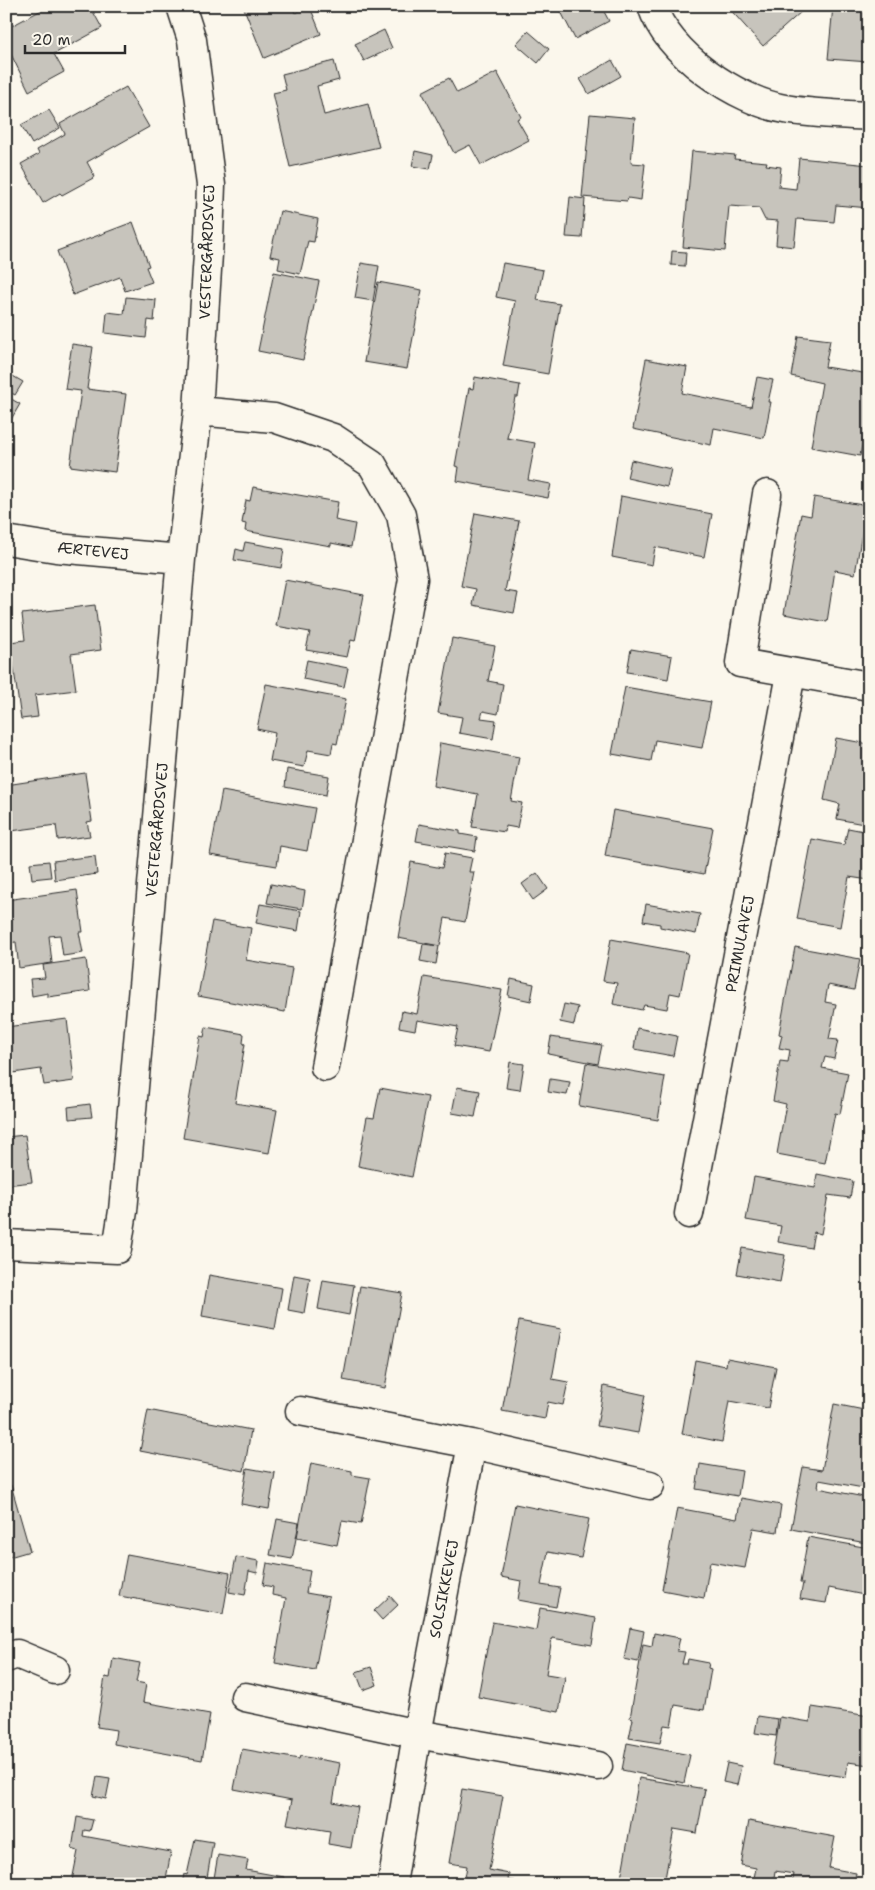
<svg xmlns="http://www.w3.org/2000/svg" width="875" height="1890" font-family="'Shantell Sans',sans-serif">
	<rect width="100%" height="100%" fill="#fbf7ec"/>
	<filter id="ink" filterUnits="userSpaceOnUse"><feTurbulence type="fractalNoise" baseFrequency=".02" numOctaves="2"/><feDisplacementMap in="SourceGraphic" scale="10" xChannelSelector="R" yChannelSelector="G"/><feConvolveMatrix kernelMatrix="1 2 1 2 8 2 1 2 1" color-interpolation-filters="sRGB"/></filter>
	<g filter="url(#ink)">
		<path fill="#c7c4bc" stroke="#2b2b2b" d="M49,6h41l12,22 -48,26 10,18 -35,19 -23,-47v-15z
			M243,6h49l3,7 15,-6 11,27 -57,24z
			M393,6h15l-12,7z
			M558,6h43l8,15 -34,18z
			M727,6h71l4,5 -39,35z
			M833,6h36v56l-41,-3z
			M384,30l8,18 -28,13 -9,-17z
			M528,31l21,18 -11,14 -22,-19z
			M612,60l9,16 -32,18 -9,-15z
			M334,61l5,19 -22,6 7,29 44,-11 11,43 -89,20 -17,-74 13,-3 -4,-16z
			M497,72l24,45 -4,2 12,21 -48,25 -11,-20 -16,8 -32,-61 27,-14 8,15z
			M126,87l23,40 -62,35 8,15 -33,18 -2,-2 -17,10 -22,-39 18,-10 -2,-4 28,-16 -5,-10z
			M49,110l11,18 -28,16 -11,-19z
			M590,114l45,4 -4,45 14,1 -4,36 -13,-2 -1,3 -45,-4z
			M415,151l18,4 -3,14 -18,-3z
			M692,151l43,4 -1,4 33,3 -1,3 15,2 -2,20 17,2 3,-31 70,7v43l-33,-3 -2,17 -37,-3 -3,28 -18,-2 2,-24 -13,-1 -6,-12 -30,-2 -4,45 -42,-4z
			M570,197l15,2 -3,39 -16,-1z
			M280,211l38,8 -4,23 -6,-1 -8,33 -22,-5 2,-11 -10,-2z
			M133,222l16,44 -3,1 6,15 -27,9 -5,-14 -47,18 -16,-44z
			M672,251l14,1 -1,14 -14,-1z
			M361,263l18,3 -6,35 -18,-3z
			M503,263l40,7 -6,30 23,4 -12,70 -45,-8 12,-65 -19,-4z
			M274,272l45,9 -16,79 -45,-9z
			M378,282l44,8 -15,79 -43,-7z
			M126,297l30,3 -2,21 -6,-1 -2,18 -41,-5 2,-21 17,2z
			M798,336l32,4 -5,27 44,7v56l-4,-1 -5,27 -49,-9 11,-64 -31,-7z
			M72,344l21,3 -6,42 39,5 -11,78 -45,-6 11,-75 -16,-2z
			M646,359l41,8 -5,26 69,14 6,-30 16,3 -5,22h3l-7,36 -50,-10 -3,17 -78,-16z
			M6,372l17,10 -8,13 -9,-5z
			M475,377l45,8 -2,12h-3l-8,41 28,5 -7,37 23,4 -3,14 -91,-17 2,-14 -4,-1 14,-78 4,1z
			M6,396l14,8 -14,24z
			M631,460l40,9 -4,18 -40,-9z
			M253,487l85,15 -3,18 20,4 -4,23 -20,-4v3l-86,-15 1,-7 -4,-1 4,-23 4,1z
			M621,496l91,18 -8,43 -49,-10 -3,18 -40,-8z
			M814,497l55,9v22l-6,-1 -8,47 -20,-4 -8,52 -43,-8 17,-100 10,2z
			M475,513l44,8 -14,70 13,2 -4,20 -41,-8 3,-16 -15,-3z
			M245,542l39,7 -3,19 -47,-8 2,-11 7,2z
			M285,580l79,15 -9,46 -4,-1 -4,17 -41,-7 4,-18 -34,-6z
			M95,605l6,45 -30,4 5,36 -41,5 3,22 -17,2 -11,-77 15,-2 -3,-26z
			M452,638l43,8 -7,35 15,3 -5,30 -15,-3 -2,7 15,2 -3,19 -34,-6 3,-16 -24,-4z
			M631,649l41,7 -4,23 -41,-7z
			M307,660l41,8 -4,19 -41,-8z
			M266,684l80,15 -9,45 -4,-1 -2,11 -23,-4 -4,17 -34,-6 5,-28 -18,-4z
			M625,687l86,15 -9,46 -47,-8 -4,21 -39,-7z
			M836,738l33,6v81l-32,-6 3,-15 -16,-4z
			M440,743l79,14 -8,44 11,2 -5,25 -11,-2 -1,6 -33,-5 6,-33 -45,-8z
			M287,769l42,7 -3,19 -41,-8z
			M85,773l7,48 -5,1 3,14 -32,4 -2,-15 -45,6 -5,-46z
			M222,791l93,17 -8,43 -27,-5 -3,20 -67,-11z
			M613,810l100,18 -9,46 -99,-18z
			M419,824l41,7v3l17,3 -2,14 -59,-10z
			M848,828l21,4v48l-20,-3 -9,50 -43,-8 15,-80 32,6z
			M445,853l27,5 -3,14h5l-9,50 -20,-4 -5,28 -42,-8 13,-76 31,6z
			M95,856l2,18 -42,6 -2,-19z
			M49,861l2,16 -19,2 -2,-16z
			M537,873l11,16 -15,11 -11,-16z
			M271,884l34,7 -3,18 -35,-6z
			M77,890l6,42h-4l4,21 -20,3 -3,-21 -11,1 3,27 -33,5 -3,-26 -10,1v-43z
			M260,904l41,7 -3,20 -42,-8z
			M646,904l54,10 -4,20 -36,-7v-3l-17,-3z
			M212,921l39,7 -5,32 46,8 -7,44 -87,-16z
			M611,939l77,14 -8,42 -10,-2 -3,16 -23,-4 -2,5 -29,-6 4,-21 -14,-2z
			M423,944l16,2 -3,18 -16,-3z
			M795,947l65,12 -6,31 -26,-5 -3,17 11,2 -7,35 9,1 -4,19 -9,-2 -3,11 26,5 -8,41 -5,-1 -10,50 -48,-9 9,-50 -13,-3 7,-40 8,1 2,-12 -11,-2 3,-13 -3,-1z
			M86,959l4,32 -42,6v-4l-16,3 -2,-17 15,-1 -2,-13z
			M424,977l78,13 -13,62 -35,-6 4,-19 -41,-7 -2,10 -16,-3 3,-16 15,3z
			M511,979l23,5 -3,17 -23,-5z
			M564,1004l14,3 -4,18 -14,-3z
			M67,1019l7,62 -30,4 -3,-16 -35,5v-47z
			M206,1027l38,7 -1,9 2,1 -10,59 42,7 -8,43 -86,-15 17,-102 4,1z
			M637,1028l40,8 -4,20 -39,-7z
			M551,1037l51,8 -4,19 -50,-10z
			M510,1062l14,2 -4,26 -14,-2z
			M586,1063l79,14 -7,43 -79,-14z
			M550,1079l20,3 -3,13 -19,-3z
			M457,1087l23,4 -5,26 -23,-4z
			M380,1088l48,9 -16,80 -54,-11 9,-49 7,1z
			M90,1104l2,13 -23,2 -1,-12z
			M25,1135l7,47 -26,3v-48z
			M817,1174l36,7 -3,17 -22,-3 -7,39 -7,-2 -3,16 -33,-6 3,-16 -35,-6 8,-43 61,11z
			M742,1248l43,7 -5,27 -43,-8z
			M209,1275l73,13 -7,41 -73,-13z
			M294,1275l16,3 -6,35 -16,-3z
			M323,1280l31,5 -5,30 -31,-6z
			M360,1286l42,7 -17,95 -42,-8z
			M519,1321l42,8 -9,50 16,3 -5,23 -15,-3 -3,17 -43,-8z
			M727,1358l49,9 -8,41 -39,-7 -7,41 -40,-8 13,-74 31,6z
			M604,1386l41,9 -7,38 -41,-7z
			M834,1404l35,7v78l-50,-9 -1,8 51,10v30l-3,15 -75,-14 12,-62 19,3z
			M148,1410l103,20 -7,41 -104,-20z
			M311,1463l41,8v4l18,3 -9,46 -19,-3 -5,24 -40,-8z
			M700,1464l42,7 -4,25 -42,-7z
			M247,1468l28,5 -6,36 -28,-5z
			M11,1485l19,66 -24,7v-72z
			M741,1498l40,7 -4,27 -24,-4 -8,40 -35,-6 -6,36 -42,-8 15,-82 60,11z
			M515,1504l74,15 -8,39 -33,-6 -7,33 19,3 -4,19 -38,-7 3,-19 -20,-4z
			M277,1519l22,4 -7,36 -22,-4z
			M808,1537l61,11v48l-40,-8 -3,15 -26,-4 3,-16h-3z
			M127,1554l103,19 -7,41 -104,-18z
			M236,1557l23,4 -2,12 -8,-2 -4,24 -16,-3z
			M267,1563l43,8 -4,22 23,4 -14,73 -40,-7 11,-65 -14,-3 1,-8 -10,-2z
			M390,1596l8,9 -16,15 -8,-9z
			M540,1608l56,10 -4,27 -40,-7 -6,36 19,3 -6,35 -81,-15 14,-75 44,8z
			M630,1628l14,3 -6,31 -14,-3z
			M654,1633l26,5 -3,13 8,1 -3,12h5l1,-5 21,4 -1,5 3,1 -7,41 -29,-5 -4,21 -7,-1 -4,18 -31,-5 4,-19 -3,-1 13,-74 9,2z
			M113,1658l27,5 -4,19 10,2 -3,18 67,12 -8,46 -88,-16 2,-14 -19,-3 8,-50 5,1z
			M371,1667l6,18 -14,5 -7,-18z
			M812,1707l57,9v49l-21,-3 -2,15 -74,-12 8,-48 30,5z
			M758,1716l20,3 -2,17 -21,-3z
			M627,1743l63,12 -6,28 -62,-13z
			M242,1749l57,10 1,-3 40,7 -7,39 25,5 -7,41 -23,-4 2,-13 -43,-7 5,-24 -58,-11z
			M727,1763l14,3 -4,19 -14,-3z
			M97,1777l13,2 -4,20 -13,-3z
			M639,1778l66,11 -8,44 -23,-4 -10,55h-44z
			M462,1789l41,7 -14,74 20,4 -1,6 6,1 -1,3h-49l3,-18 -18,-3z
			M77,1817l16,3 -3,11 -6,-1 -1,6 88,16 -6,32h-76l-17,-3 6,-30 -6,-2z
			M749,1821l86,16 -6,31 27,5 -2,11h-62l2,-10 -19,-3 -2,13 -20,-1 3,-15 -15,-3z
			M195,1839l18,3 -7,42h-24l2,-10 3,1z
			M218,1855l30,5 -2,10 38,7 -1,7h-70z"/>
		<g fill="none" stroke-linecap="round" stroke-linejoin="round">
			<g stroke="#2b2b2b" stroke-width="31">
				<path id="street" d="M652,6c16,48 85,95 133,103 27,5 56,5 84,7
					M198,411l76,7 59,20 39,26 29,51 12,64 -88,488
					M767,494l-27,169 129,23
					M6,540l50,8 125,11
					M689,1214l102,-540
					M6,1244l111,5 6,-38 58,-652 17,-148 11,-173 2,-53 -19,-145 -11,-34
					M300,1411l172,33 178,41
					M6,1658l11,-4 38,16
					M245,1697l172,37 181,32
					M392,1884l25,-150 55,-290"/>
			</g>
			<use href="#street" stroke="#fbf7ec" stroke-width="28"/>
		</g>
	</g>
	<g text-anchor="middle" stroke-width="5" stroke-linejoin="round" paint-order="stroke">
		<g font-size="15" fill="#2b2b2b" stroke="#fbf7ec">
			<text transform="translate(207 252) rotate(-88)" y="5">VESTERGÅRDSVEJ</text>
			<text transform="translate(93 551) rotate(6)" y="5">ÆRTEVEJ</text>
			<text transform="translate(157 830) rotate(-85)" y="5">VESTERGÅRDSVEJ</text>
			<text transform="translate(740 944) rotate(-79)" y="5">PRIMULAVEJ</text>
			<text transform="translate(444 1589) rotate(-79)" y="5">SOLSIKKEVEJ</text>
		</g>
	</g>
	<rect width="875" height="1890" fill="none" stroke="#fbf7ec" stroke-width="25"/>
	<rect x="12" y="12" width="850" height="1865" fill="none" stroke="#2b2b2b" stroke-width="2" filter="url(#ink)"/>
	<path d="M25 45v8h100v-8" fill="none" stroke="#2b2b2b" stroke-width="2.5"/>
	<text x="32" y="45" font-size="15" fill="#2b2b2b" stroke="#fbf7ec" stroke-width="4" paint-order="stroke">20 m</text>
</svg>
